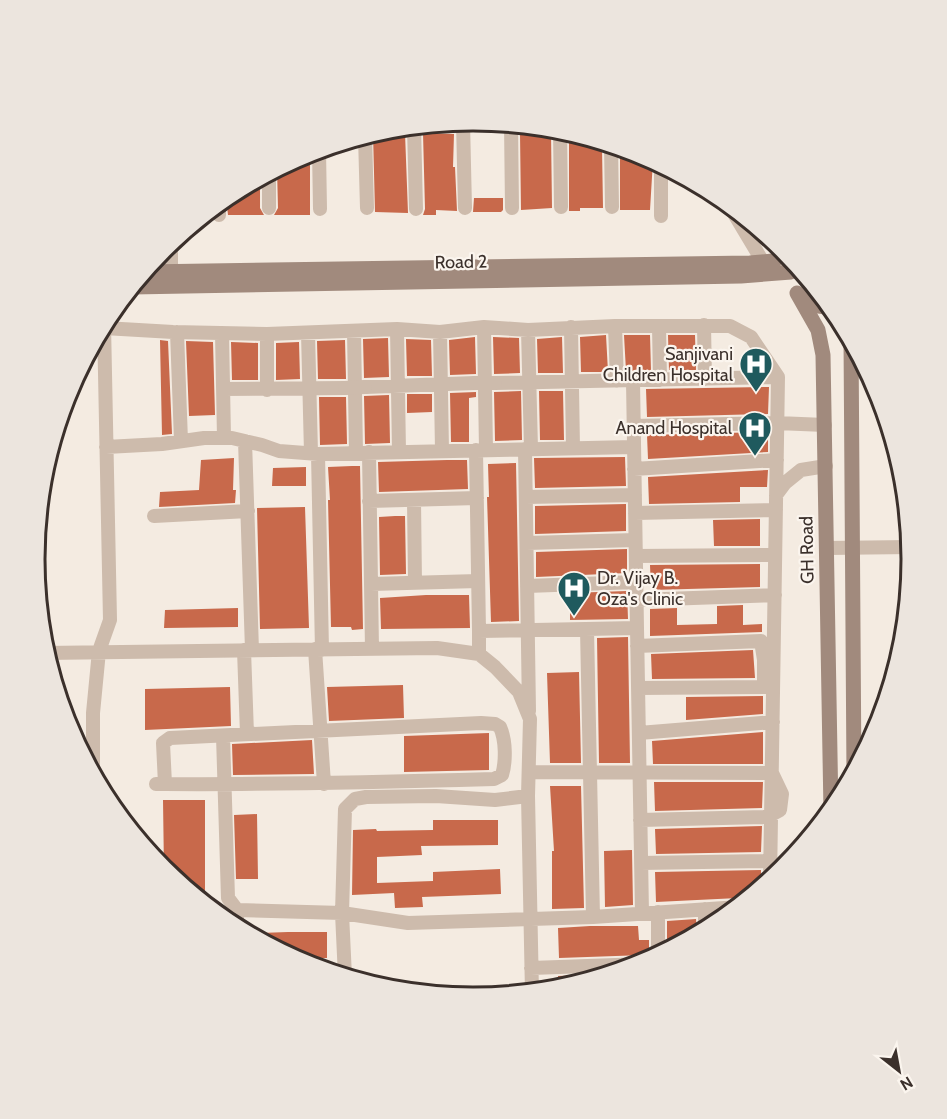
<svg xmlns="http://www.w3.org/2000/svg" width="947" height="1119" font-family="Cabin,sans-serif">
	<rect width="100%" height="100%" fill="#f4ebe1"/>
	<path fill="#c8694b" d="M388,129l15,1v3h2l3,80 -33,-1 -2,-79h15z
		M534,130h15v2h2l1,76 -31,2 -1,-77 14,-1z
		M569,132l30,9v6h3l1,61h-23v3h-11z
		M423,133l31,1 -1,33h2l2,44 -21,-1v5h-13l2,-6z
		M620,147l22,7 11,6 -3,50h-30z
		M310,153v62h-36l4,-7 -1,-39 19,-1v-9z
		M260,178v30l4,7h-36l-2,-17z
		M474,198h29v12l-2,2h-28z
		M606,335l2,37h-27l-1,-35z
		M624,335h26l1,36h-25z
		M668,335h27l1,35h-27z
		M475,337l1,37 -26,1 -1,-35z
		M493,337l26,1 1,35 -26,1z
		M562,337l1,36h-25l-1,-34z
		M388,338l1,39 -25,1 -1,-39z
		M406,339l25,1 1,36h-25z
		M160,340l8,1 4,93 -10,1z
		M345,340l1,39h-28l-1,-38z
		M186,341l27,1 2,73 -26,1z
		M231,342l27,1v37h-26z
		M299,342l1,37 -24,1v-37z
		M769,387l-1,27 -121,3 -1,-28z
		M521,391l1,49 -27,1 -1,-49z
		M539,391h24l1,49h-24z
		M476,392v5l-7,1v44h-18l-1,-49z
		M407,394h25v18l-25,1z
		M389,395l1,48 -25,1 -1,-48z
		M319,397h27l1,47 -27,1z
		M768,432v20l-120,7 -1,-24z
		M625,457l1,29 -91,2 -1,-30z
		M234,458l-1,32h3l-1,13 -76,4 1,-15 39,-2 2,-30z
		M447,460h20l1,29 -89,3 -1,-30z
		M516,463l3,158 -28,1 -4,-125h2l-1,-33z
		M352,466h8l3,163 -11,1 -1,-3h-20l-3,-127h2l-2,-33z
		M306,467v19h-34l1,-18z
		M768,470l-1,17h-27v15l-91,2 -1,-27z
		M626,504v27l-91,3v-28z
		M305,507l4,121 -49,1 -3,-121z
		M395,516h10l1,58 -26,1 -1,-58z
		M760,519v27h-46l-1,-26z
		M627,549v24l-91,4v-25z
		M760,564v23l-109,3 -1,-25z
		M627,591l1,28 -58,1v-27z
		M426,595h43l1,33 -89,1 -1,-31z
		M743,605v20l19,-1v8l-112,4v-27l27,-1v17l40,-1v-18z
		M238,608v19l-74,1 1,-18z
		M628,637l2,126h-31l-2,-125z
		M753,650l2,28 -103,1 -1,-25z
		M579,672l2,91h-31l-3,-90z
		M403,685l1,33 -75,3 -2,-34z
		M230,687l1,39 -86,4v-41z
		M763,696v18l-77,6v-23z
		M763,732v32h-110l-1,-23z
		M489,733v37l-85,2v-36z
		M312,740l2,34 -81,1 -1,-31z
		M654,782h109l-1,26 -107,3z
		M550,786h31l3,122 -32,1v-58h2z
		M163,800h42v104l-41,-33z
		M257,814l1,65h-22l-2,-64z
		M433,820h65v25l-77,1 1,9 -45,2v26l56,-2v-9l67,-3 1,25 -79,3 1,10 -28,1 -1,-15 -42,2 1,-65 23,-1 1,2 56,-1z
		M762,826l-1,26 -105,2 -1,-25z
		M632,850l1,55 -28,2 -1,-56z
		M761,870v11l2,6 -16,13 -9,-2 -82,4 -1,-30z
		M696,919l1,16 -30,16v-30z
		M590,926h48l1,14h10v17l-5,-2 -85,3 -1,-30z
		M288,932h39v26l-34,1 -33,-18v-8z
		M612,974l-39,12h-15v-10z"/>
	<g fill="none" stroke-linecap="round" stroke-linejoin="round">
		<path stroke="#cdbbac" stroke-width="14" d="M463,122l2,86
			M511,124l1,84
			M414,126l2,83
			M560,129l1,78
			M365,136l2,72
			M611,145l1,62
			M319,150l1,59
			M661,164v52
			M269,174v34
			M695,183l35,24 33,55
			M219,215v-12
			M171,283v-40
			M704,325l1,54
			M615,326l2,55
			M659,326l1,54
			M484,327l2,123
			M571,327l2,121
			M104,328l69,4 94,2 130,-5 43,3 44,-5 44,3 87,-4h115l21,11 27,40 -8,504
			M397,329l2,123
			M528,330l3,119
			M354,331l2,122
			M177,332l4,109
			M440,332l2,119
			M222,333l2,105
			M308,333l3,120
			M633,381l4,247
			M495,383l283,-6
			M365,387l110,-4
			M223,389l122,-1
			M267,390v-56
			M633,426l144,-3 48,2
			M245,441l7,209
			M106,447l56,-3 42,-6h28l30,7 17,6 39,3 316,-7
			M525,449l4,262
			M476,450l3,181
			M369,452l3,197
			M318,454l4,196
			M634,469l143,-9
			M776,495l9,-12 16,-13 25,-4
			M526,497l109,-2
			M414,500l1,83
			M369,501l108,-3
			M635,513l141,-3
			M154,516l94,-5
			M527,543l108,-3
			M827,548l84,-1
			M636,556l139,-1
			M371,584l107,-3
			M527,586l109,-4
			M637,600l138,-5
			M637,646l124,-5 3,19v27l-126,1
			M315,649l9,135
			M244,650l3,84
			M45,653l392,-5 42,6 16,13 24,25 11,27 -2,77 4,197
			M479,654v-23l158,-3 5,285
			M639,733l134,-11
			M223,736l5,162 9,12 105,3 3,-104 10,-10 11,-2 70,-1 59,4 33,-4
			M78,746h15
			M530,772l242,1 10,21 -2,16 -13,7 -127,3
			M93,775v-62l6,-62 11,-31 -6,-296
			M156,784h9c110,1 220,-2 329,-5l8,-4c4,-13 4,-35 -2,-48l-5,-3 -14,-1 -311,15 -7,5 2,41
			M641,863l129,-2 5,5
			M705,909v22
			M658,912v44
			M593,917l146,-10
			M237,928v-18
			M531,968l113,-4
			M345,977l-3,-64 66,10 185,-6 -6,-288"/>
		<path stroke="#a18a7d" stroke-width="15" d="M144,272l606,-9 23,-2 14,-9
			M132,287l609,-11 50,-4
			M797,293l21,37 5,25 8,457
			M800,295l19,11 13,2
			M851,339l3,436"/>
		<path stroke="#cdbbac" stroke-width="14" d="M475,383h20
			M345,388l20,-1"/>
	</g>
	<defs>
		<g id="hospital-pin" transform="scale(1.725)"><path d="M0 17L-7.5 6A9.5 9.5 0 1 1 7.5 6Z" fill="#1f5a5e" stroke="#fbf5ee"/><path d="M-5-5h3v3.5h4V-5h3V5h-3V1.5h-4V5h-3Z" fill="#fff"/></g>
	</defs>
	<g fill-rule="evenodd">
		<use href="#hospital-pin" x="756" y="364"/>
		<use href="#hospital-pin" x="755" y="428"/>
		<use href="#hospital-pin" x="574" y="588"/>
	</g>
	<g text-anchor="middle" stroke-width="4.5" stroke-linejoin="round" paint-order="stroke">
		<g font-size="18" fill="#3b302b" stroke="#fbf5ee">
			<text transform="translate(461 262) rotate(-1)" y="6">Road 2</text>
			<text transform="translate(807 550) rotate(-91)" y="6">GH Road</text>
		</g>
		<g font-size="18" fill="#3b302b" stroke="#fbf5ee" text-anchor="end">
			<text x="733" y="360">Sanjivani<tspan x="733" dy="21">Children Hospital</tspan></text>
			<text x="732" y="434">Anand Hospital</text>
			<text x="597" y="584" text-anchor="start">Dr. Vijay B.<tspan x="597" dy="21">Oza's Clinic</tspan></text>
		</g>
	</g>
	<path d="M0 0H947V1119H0ZM45 559a428 428 0 1 1 856 0a428 428 0 1 1-856 0Z" fill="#ece5de" fill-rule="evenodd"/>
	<path fill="none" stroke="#3b302b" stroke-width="3" d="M45 559a428 428 0 1 1 856 0a428 428 0 1 1-856 0Z"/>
	<g transform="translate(899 1071) rotate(149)" stroke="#fbf5ee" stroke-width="4.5" paint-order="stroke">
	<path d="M0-4.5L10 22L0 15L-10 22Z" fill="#3b302b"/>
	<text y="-9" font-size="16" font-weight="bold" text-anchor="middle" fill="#3b302b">N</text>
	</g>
</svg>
